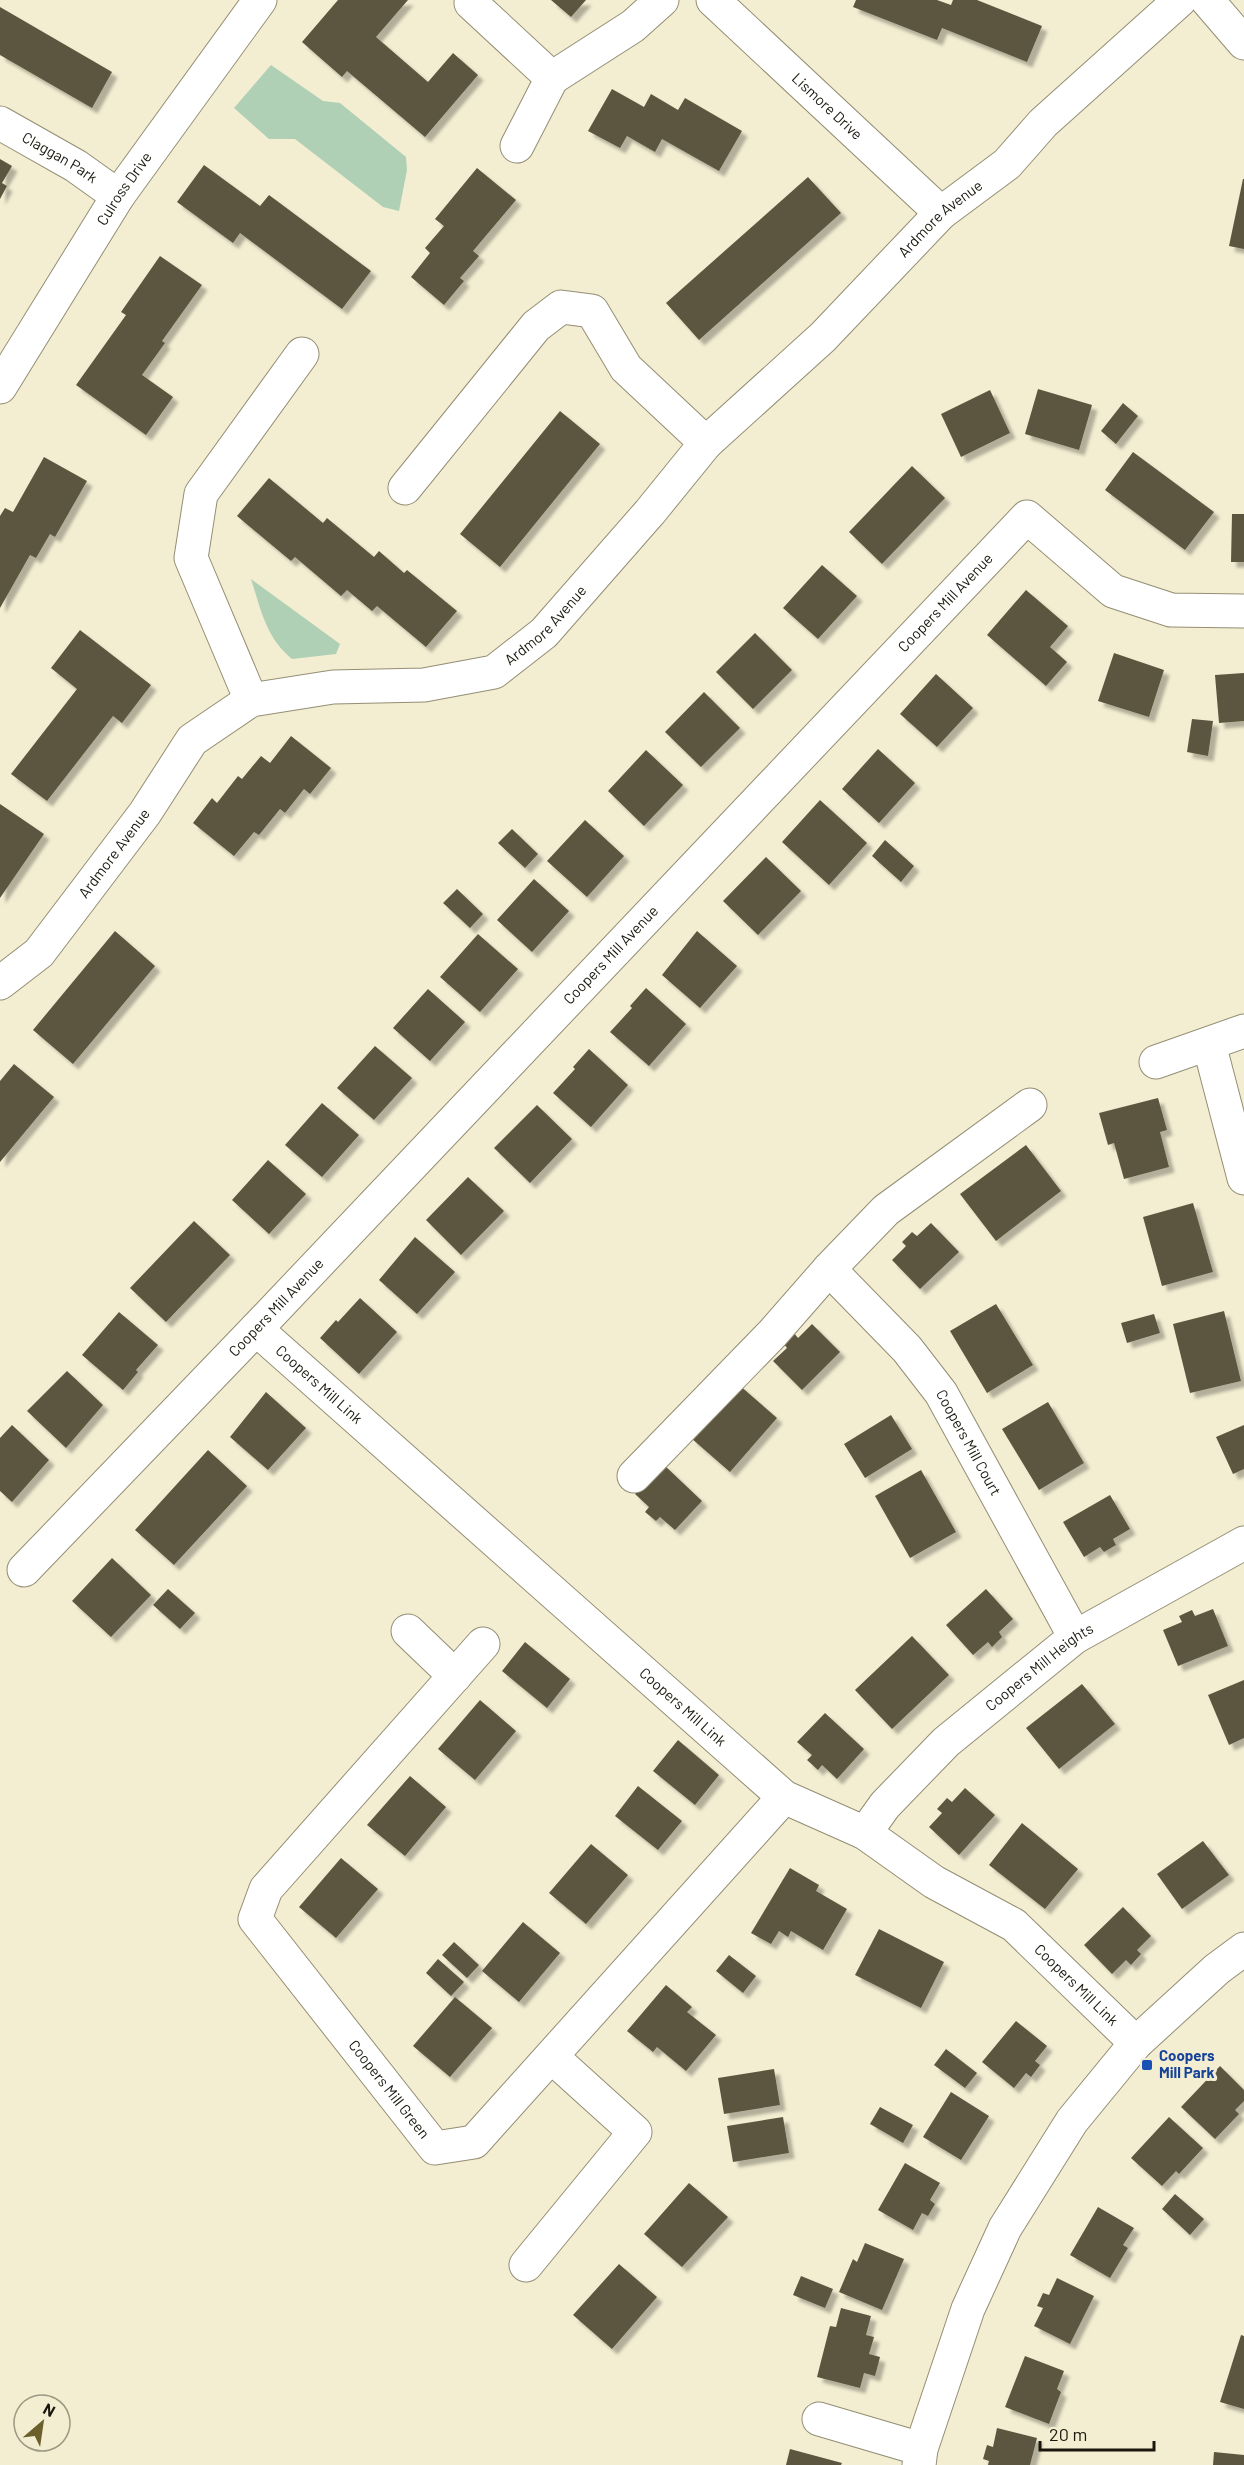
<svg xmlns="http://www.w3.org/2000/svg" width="1244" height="2465" font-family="Barlow,sans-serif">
	<defs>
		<filter id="shadow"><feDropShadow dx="5.5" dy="5.5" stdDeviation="1.5" flood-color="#0004"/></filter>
	</defs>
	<rect width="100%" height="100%" fill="#f3edd1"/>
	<path fill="#afd0b4" d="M271,65l52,36 17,2 66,54 1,13 -8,41 -16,-4 -88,-68h-26l-35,-31z
		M251,579l89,65 -4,10 -44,5c-26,-21 -31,-49 -41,-80z"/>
	<path fill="#5c573f" filter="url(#shadow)" d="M338,0h70l-32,37 52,45 25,-29 25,22 -53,62 -78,-66 -5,6 -40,-35z
		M551,0h35l-15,17z
		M856,0h81l14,5 2,-5h24l65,26 -15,36 -85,-34 -5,12 -84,-33z
		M0,7l112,65 -20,36 -92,-53z
		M612,89l32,18 7,-13 27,16 7,-12 57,33 -23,40 -57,-32 -7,13 -28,-16 -7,12 -32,-17z
		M0,159l12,7 -10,17 5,3 -7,13z
		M204,165l56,41 9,-11 102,76 -29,38 -102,-76 -7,10 -56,-41z
		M477,168l39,32 -43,51 6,5 -19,22 4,3 -20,24 -33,-28 19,-24 -5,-5 19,-22 -9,-7z
		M808,177l33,36 -142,127 -33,-37z
		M1243,179h1v70l-15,-3z
		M160,256l42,29 -40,56 3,2 -23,32 31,22 -27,38 -70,-50 50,-70 -5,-3z
		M1038,389l54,16 -13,45 -54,-16z
		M990,390l20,43 -49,24 -20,-43z
		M1123,403l15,13 -22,28 -15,-13z
		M560,411l40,33 -100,123 -40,-33z
		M1133,452l81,60 -29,38 -80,-60z
		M44,457l43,24 -32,56 -5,-3 -14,24 -6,-3 -30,53v-92l5,-8 8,4z
		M912,466l33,32 -63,66 -33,-32z
		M269,478l54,45 4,-5 47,39 5,-6 25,22 3,-3 50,41 -31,36 -49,-41 -5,5 -25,-21 -6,6 -46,-39 -4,4 -54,-45z
		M1232,514h12v48h-13z
		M822,565l35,31 -39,43 -35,-31z
		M1026,590l42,36 -18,21 17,15 -21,24 -59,-51z
		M80,630l71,55 -29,38 -9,-7 -66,85 -36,-27 66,-85 -26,-21z
		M755,633l37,37 -39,39 -37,-37z
		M1114,653l50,17 -15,47 -51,-16z
		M1244,673v48l-25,2 -4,-48z
		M936,674l37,34 -36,39 -37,-33z
		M704,692l36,36 -39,39 -36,-35z
		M1192,719l21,2 -5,35 -21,-4z
		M291,736l40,32 -21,26 -6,-5 -19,24 -5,-4 -21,26 -5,-3 -20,24 -41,-33 19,-25 5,5 21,-27 4,3 19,-23 9,7z
		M878,749l37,34 -36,40 -37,-34z
		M646,750l37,35 -39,41 -36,-35z
		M820,800l47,43 -38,42 -47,-43z
		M0,804l44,30 -44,64z
		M585,820l39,36 -37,41 -40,-36z
		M512,829l26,25 -13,14 -27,-25z
		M885,840l29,26 -13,16 -29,-26z
		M766,857l35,34 -43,44 -35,-34z
		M534,879l35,32 -37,41 -35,-32z
		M457,889l26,25 -13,14 -27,-25z
		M115,931l40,35 -82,98 -40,-34z
		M697,931l40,35 -37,42 -38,-33z
		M478,934l40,35 -38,43 -40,-35z
		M646,988l40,36 -37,42 -39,-34 22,-24 -2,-2z
		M428,989l37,33 -35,39 -37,-33z
		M375,1046l37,32 -38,42 -37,-32z
		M589,1049l39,36 -37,42 -38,-34 22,-24 -2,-2z
		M14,1064l40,33 -54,65v-81z
		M1158,1098l9,32 -7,2 9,35 -45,12 -10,-36 -6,2 -9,-32z
		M322,1103l37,32 -37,42 -37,-32z
		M537,1105l35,34 -42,44 -36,-35z
		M1026,1145l35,46 -65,50 -36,-47z
		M268,1160l38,34 -37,40 -37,-34z
		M468,1177l36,34 -43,44 -35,-35z
		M1193,1203l20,69 -51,14 -19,-69z
		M194,1221l36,34 -64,67 -36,-34z
		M931,1223l28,29 -39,37 -28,-29 14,-14 -4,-4 10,-10 5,4z
		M415,1237l40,35 -38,42 -38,-34z
		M360,1298l37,34 -38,42 -39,-36 16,-18 2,2z
		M996,1304l37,61 -46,28 -37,-62z
		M1224,1311l17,70 -51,12 -17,-69z
		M119,1312l39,33 -22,25 2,2 -15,18 -41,-35z
		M1154,1314l6,19 -33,10 -6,-20z
		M812,1324l28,28 -38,38 -29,-29 14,-13 -4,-5 11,-10 4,5z
		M67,1371l36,34 -37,43 -39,-37z
		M738,1384l39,34 -47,54 -39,-34z
		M266,1392l40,36 -38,42 -38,-33z
		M1048,1402l36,61 -45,27 -37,-61z
		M891,1415l21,34 -47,29 -21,-34z
		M12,1425l37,35 -37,42 -12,-11v-53z
		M1244,1425v44l-11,5 -17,-37z
		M208,1450l39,36 -73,79 -39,-35z
		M663,1464l39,37 -27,29 -15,-13 -4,4 -11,-9 4,-5 -14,-13z
		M921,1470l35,62 -46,26 -35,-62z
		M1110,1495l20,34 -17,10 3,6 -12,7 -4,-5 -16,10 -21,-35z
		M112,1558l39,37 -40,42 -39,-36z
		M168,1589l27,24 -15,16 -27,-24z
		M986,1589l27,30 -14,13 3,5 -10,10 -4,-5 -15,13 -27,-30z
		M1213,1609l15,37 -50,20 -15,-36 19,-8 -3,-6 13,-6 3,6z
		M912,1636l37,39 -57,54 -37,-39z
		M525,1642l45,37 -23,29 -45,-37z
		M1244,1680v58l-15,7 -21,-50z
		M1082,1684l33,40 -56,45 -33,-41z
		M480,1700l36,31 -41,49 -37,-31z
		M825,1713l39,36 -27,30 -15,-14 -4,5 -11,-10 5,-5 -15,-13z
		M678,1740l41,35 -24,30 -42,-34z
		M410,1776l36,31 -41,49 -38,-31z
		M638,1786l44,35 -24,29 -43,-34z
		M965,1788l30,27 -36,40 -30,-28 13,-14 -5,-4 10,-11 5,4z
		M1022,1823l56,46 -33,40 -56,-44z
		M1203,1841l26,34 -47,34 -25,-35z
		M591,1844l37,31 -42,49 -37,-31z
		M341,1858l37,31 -42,49 -37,-31z
		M790,1868l29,17 -3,6 31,18 -24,41 -32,-19 -3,6 -9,-6 -8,13 -20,-11z
		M1123,1907l28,29 -14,14 4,4 -10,11 -5,-5 -14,14 -28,-29z
		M523,1922l37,31 -41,49 -37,-31z
		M879,1929l65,33 -23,46 -66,-33z
		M454,1942l25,23 -12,13 -25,-23z
		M729,1955l27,21 -13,17 -27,-22z
		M438,1959l26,23 -13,14 -25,-23z
		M666,1985l26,22 -5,5 29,23 -30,36 -29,-24 -4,5 -26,-21z
		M455,1997l37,31 -42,49 -37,-31z
		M1016,2021l31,25 -12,15 5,4 -9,12 -5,-4 -12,15 -32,-26z
		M946,2049l31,24 -12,15 -31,-23z
		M1220,2066l24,24v11l-9,9 4,4 -24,25 -34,-32z
		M774,2069l6,36 -56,9 -6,-36z
		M951,2092l38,24 -28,44 -38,-23z
		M880,2107l33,18 -10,18 -33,-19z
		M783,2117l6,36 -56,9 -6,-36z
		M1169,2117l34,31 -24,26 -3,-3 -14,15 -31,-28z
		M905,2163l35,20 -10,17 5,4 -7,12 -6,-3 -9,17 -35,-20z
		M689,2183l39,34 -46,50 -38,-33z
		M1175,2194l29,25 -14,16 -28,-26z
		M1098,2207l36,21 -11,17 5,3 -18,30 -40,-23z
		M865,2243l39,16 -22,51 -43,-18 14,-33 4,3z
		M619,2264l38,33 -45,52 -39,-34z
		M801,2276l32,13 -8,19 -32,-13z
		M1057,2278l37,18 -24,48 -36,-18 9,-18 -6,-2 6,-13 6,2z
		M841,2308l30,8 -5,19 8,2 -5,17 11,3 -5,19 -11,-3 -4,15 -43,-11 13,-51 6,1z
		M1241,2335l3,1v73l-24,-7z
		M1025,2356l39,15 -7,18 4,3 -12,32 -44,-17z
		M997,2428l40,10 -7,27h-42l1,-4 -6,-2 4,-14 6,2z
		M790,2449l52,14 -1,2h-55z
		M1214,2452l30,3v10h-31z"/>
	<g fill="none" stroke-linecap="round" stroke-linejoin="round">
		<g stroke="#938e74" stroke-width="35">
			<g id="minor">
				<path id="s1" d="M713,0l228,213"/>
				<path d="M1207,0l37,43"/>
				<path d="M471,3l81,75 -35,68"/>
				<path d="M552,78l81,-52 29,-26"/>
				<path id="s2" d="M0,123l76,43 42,30"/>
				<path id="s3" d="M0,387l118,-191 142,-196"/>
				<path d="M405,488l131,-162 25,-19 31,4 34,57 80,75"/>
				<path d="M251,700l-60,-142 10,-64 101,-140"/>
				<path id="s4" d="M0,983l39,-30 106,-140 47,-73 59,-40 82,-13 91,-2 70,-13 50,-39 106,-121 56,-69 117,-106 118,-124 66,-49 36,-41 137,-123"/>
				<path d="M1209,1044l35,134"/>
				<path d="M1156,1062l88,-31"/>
				<path id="s5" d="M829,1269l78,80 34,44 134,244"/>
				<path id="s6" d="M256,1329l528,468 81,36 69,49 80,43 122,118"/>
				<path d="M634,1476l139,-143 56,-64 57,-59 144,-105"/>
				<path id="s7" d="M24,1570l232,-241 771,-812 86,74 58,19 73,1"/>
				<path d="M408,1631l47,45"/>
				<path id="s8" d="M483,1644l-217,245 -11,30 180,229 39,-6 310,-345"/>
				<path id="s9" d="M865,1833l20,-28 61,-63 129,-105 169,-94"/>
				<path d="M526,2265l109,-133 -83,-75"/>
				<path d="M819,2419l102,30"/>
				<path d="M919,2465l2,-16 47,-140 37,-81 67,-107 64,-78 81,-74 27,-20"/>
			</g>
		</g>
		<use href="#minor" stroke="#fff" stroke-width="33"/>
	</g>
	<rect fill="#1a4fb4" stroke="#f3edd1" stroke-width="2" x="1141" y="2059" width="12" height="12" rx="3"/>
	<g text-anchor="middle" stroke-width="6" stroke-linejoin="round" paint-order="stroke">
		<g font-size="15" fill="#1a180e" stroke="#f3edd1">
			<text dy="5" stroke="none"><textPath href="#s1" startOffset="156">Lismore Drive</textPath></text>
			<text dy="5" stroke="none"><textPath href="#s2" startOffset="69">Claggan Park</textPath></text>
			<text dy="5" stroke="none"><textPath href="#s3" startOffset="234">Culross Drive</textPath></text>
			<text dy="5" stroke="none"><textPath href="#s4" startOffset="1266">Ardmore Avenue</textPath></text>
			<text dy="5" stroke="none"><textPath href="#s7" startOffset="1336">Coopers Mill Avenue</textPath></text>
			<text dy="5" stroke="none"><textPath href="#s4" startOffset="698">Ardmore Avenue</textPath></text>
			<text dy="5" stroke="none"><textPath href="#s4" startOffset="174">Ardmore Avenue</textPath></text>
			<text dy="5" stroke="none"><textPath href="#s7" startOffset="850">Coopers Mill Avenue</textPath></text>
			<text dy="5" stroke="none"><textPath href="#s7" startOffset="364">Coopers Mill Avenue</textPath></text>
			<text dy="5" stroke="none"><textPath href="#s6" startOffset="84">Coopers Mill Link</textPath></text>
			<text dy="5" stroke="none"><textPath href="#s5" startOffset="224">Coopers Mill Court</textPath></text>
			<text dy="5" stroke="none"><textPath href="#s9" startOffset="242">Coopers Mill Heights</textPath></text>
			<text dy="5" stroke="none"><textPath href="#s6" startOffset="570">Coopers Mill Link</textPath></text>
			<text dy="5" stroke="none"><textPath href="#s6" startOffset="1056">Coopers Mill Link</textPath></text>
			<text dy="5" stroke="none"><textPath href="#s8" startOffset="576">Coopers Mill Green</textPath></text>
		</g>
		<g font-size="15" font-weight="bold" fill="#164399" stroke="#f3edd1" text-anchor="start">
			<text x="1159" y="2061">Coopers<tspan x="1159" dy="17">Mill Park</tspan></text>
		</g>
	</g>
	<g transform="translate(42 2423) rotate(29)"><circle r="28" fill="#f3edd1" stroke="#9c9883" stroke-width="1.5"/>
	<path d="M0-4.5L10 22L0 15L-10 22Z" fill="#6b5f2c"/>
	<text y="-9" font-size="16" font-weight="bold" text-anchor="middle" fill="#1a180e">N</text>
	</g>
	<path d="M1040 2441v9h114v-9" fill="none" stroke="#1a180e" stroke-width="3"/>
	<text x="1049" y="2441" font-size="18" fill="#1a180e" stroke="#f3edd1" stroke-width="4.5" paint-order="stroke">20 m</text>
</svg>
